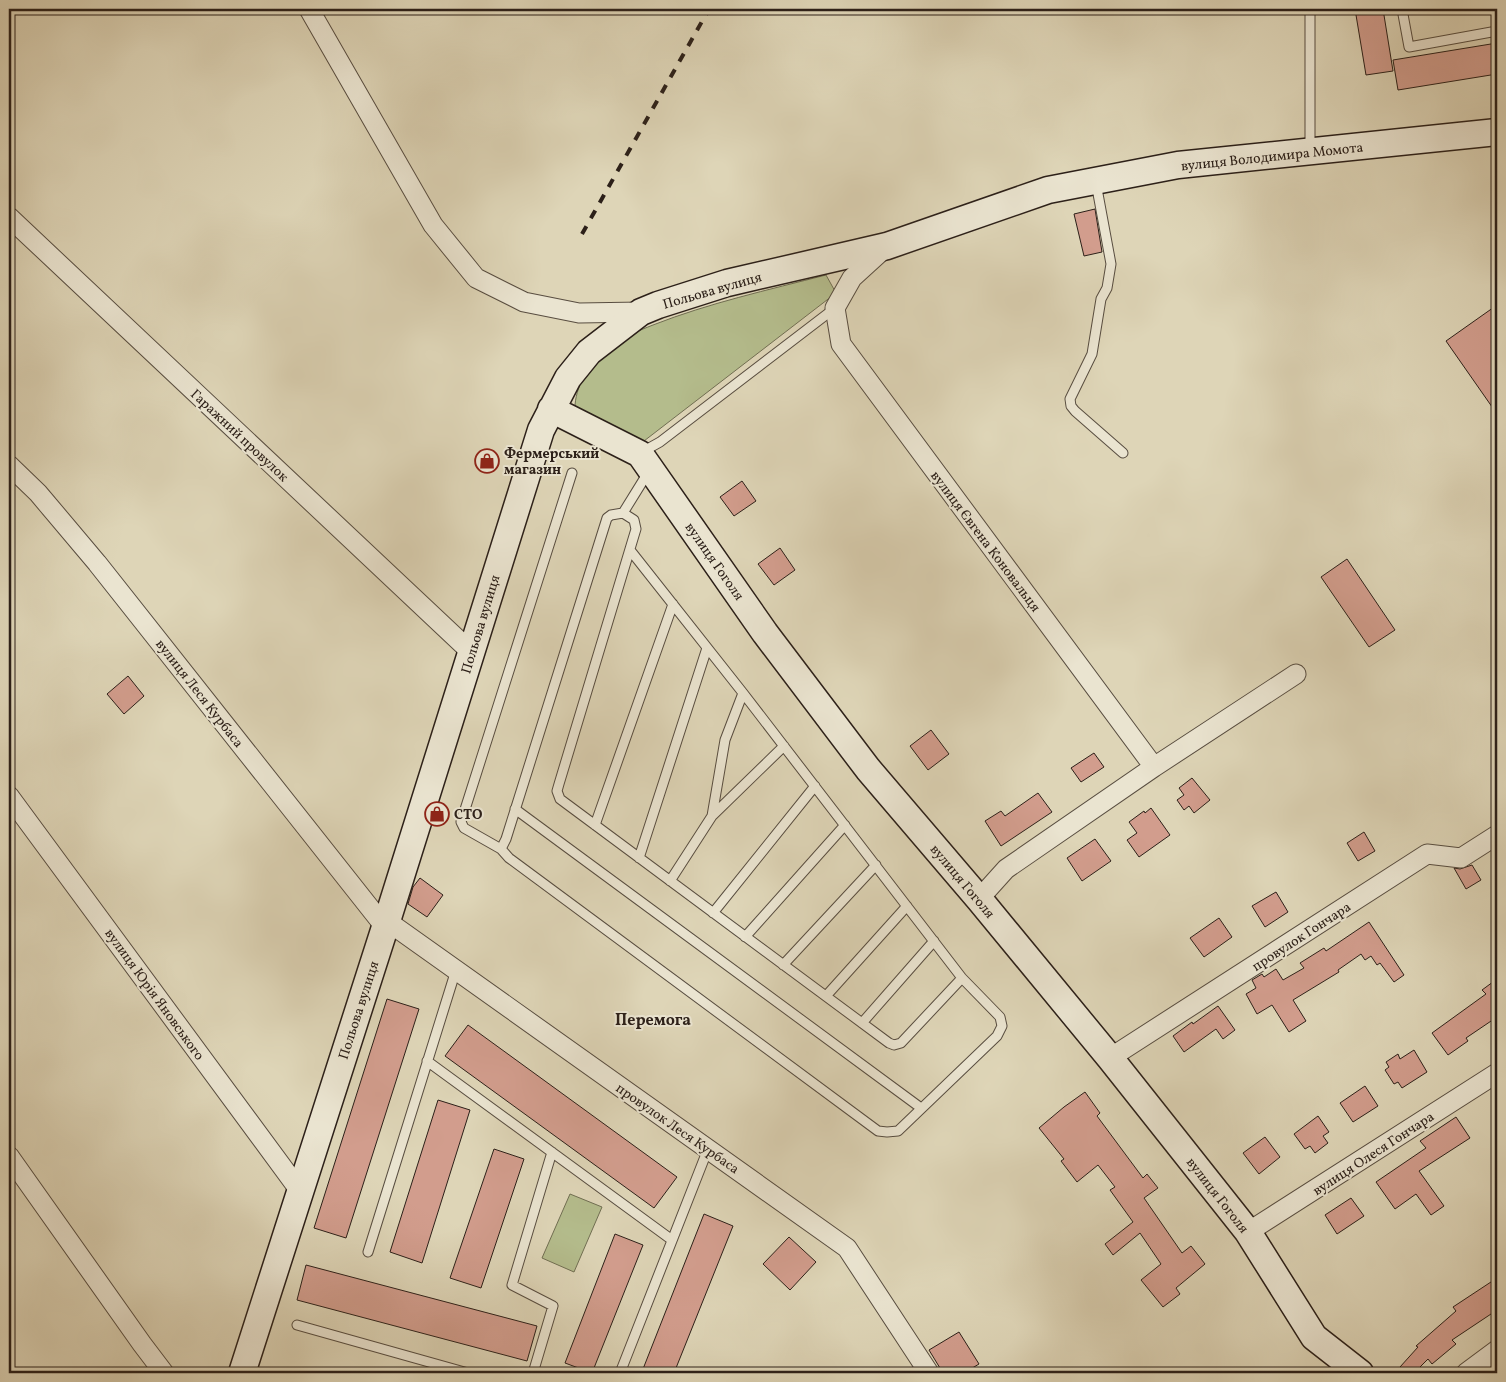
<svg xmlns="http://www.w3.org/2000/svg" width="1506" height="1382" font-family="Vollkorn,serif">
	<rect width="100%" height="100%" fill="#ded5b7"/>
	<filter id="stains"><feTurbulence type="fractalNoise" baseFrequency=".004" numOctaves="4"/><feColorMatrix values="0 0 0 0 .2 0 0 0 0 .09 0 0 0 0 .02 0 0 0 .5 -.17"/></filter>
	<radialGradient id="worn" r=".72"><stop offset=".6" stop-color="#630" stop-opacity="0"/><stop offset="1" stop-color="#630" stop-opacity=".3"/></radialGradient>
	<path fill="#b4bc8c" stroke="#706e52" d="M826,275l10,18 -192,148 -9,3 -47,-24 -13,-15c2,-23 15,-40 31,-55 13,-12 32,-19 47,-25 56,-22 115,-35 173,-50z
		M570,1194l32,13 -28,65 -32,-14z"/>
	<path fill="#d29d8d" stroke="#2c2019" d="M1355,9h28l10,62 -27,4z
		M1497,43v31l-99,16 -5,-30z
		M1095,209l7,43 -18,4 -10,-42z
		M1497,305v109l-51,-73z
		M742,481l14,20 -22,15 -14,-19z
		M780,548l15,22 -21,15 -16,-21z
		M1347,559l48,71 -26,17 -48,-70z
		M128,676l16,20 -20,18 -17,-20z
		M931,730l18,24 -21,16 -18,-24z
		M1094,753l10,14 -23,15 -10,-14z
		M1192,778l18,22 -16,13 -5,-7 -5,4 -7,-10 7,-5 -5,-7z
		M1038,793l14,19 -51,34 -16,-25 16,-10 4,5z
		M1151,808l19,27 -31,22 -12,-17 10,-7 -8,-11 15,-11 1,2z
		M1364,832l11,19 -17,10 -11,-18z
		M1095,839l16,22 -29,20 -15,-23z
		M1472,865l9,15 -15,9 -12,-21 6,1z
		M420,878l23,17 -16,22 -19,-13 5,-17z
		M1276,892l12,20 -23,15 -13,-21z
		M1219,918l13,19 -28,20 -14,-19z
		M1369,922l35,53 -10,7 -14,-19 -3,2 -6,-9 -6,4 -4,-6 -23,16 1,2 -46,28 13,21 -17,11 -17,-27 -15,9 -11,-20 10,-6 -4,-8 10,-6 2,3 12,-8 7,11 21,-12 -4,-5 24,-15 2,3z
		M1497,979v38l-31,21 2,3 -20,14 -16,-22 54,-39 -4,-4z
		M387,999l32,10 -73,229 -32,-10z
		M1218,1006l17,24 -12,9 -7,-10 -32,23 -11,-16 19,-14 1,2z
		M468,1025l209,152 -23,31 -209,-152z
		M1414,1050l13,22 -25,16 -4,-6 -4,2 -9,-14 4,-3 -3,-5 12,-8 2,5z
		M1365,1086l13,20 -25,16 -13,-19z
		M1085,1092l15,21 -3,3 46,62 4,-4 11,14 -14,10 38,55 9,-7 14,18 -29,24 4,6 -17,13 -22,-27 20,-16 -21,-31 -27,22 -8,-11 28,-22 -23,-32 5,-3 -17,-22 -21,17 -16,-21 3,-2 -25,-31 25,-21z
		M438,1100l32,10 -48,153 -32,-11z
		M1318,1116l11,16 -6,4 5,7 -13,10 -5,-7 -5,3 -11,-15z
		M1456,1117l14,21 -51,33 25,35 -13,9 -15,-21 -21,15 -19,-27 50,-34 -6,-7z
		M1265,1137l15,20 -21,17 -16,-21z
		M494,1149l30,10 -43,129 -31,-10z
		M1351,1198l13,18 -27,18 -12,-19z
		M704,1214l29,12 -59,147h-19l-12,-4z
		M615,1234l28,11 -51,128 -27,-10z
		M789,1237l27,25 -26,28 -27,-26z
		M306,1265l231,61 -10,35 -230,-61z
		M1497,1278v32l-45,30 4,4 -24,20 -4,-5 -14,14h-7l-7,-6 18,-20 -2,-1 40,-35 -3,-4z
		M959,1332l20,32 -15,9h-21l-14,-23z"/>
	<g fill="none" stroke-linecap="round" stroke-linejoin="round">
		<g stroke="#584d40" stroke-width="11">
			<path id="lane" d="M1310,9v140
				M1402,9l7,38 88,-16
				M1096,183l15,81 -4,24 -6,11 -9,55 -22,45 1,7 4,5 48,42
				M642,452l18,-10 175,-134
				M649,471l-26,42 11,7 2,9 -77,255 -2,7 3,8 329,244 5,2 7,-2 61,-65
				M623,513l-12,2 -4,3 -101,321 -5,10 8,9 369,273 9,1 11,-1 99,-95 5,-10 -2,-9 -38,-39 -219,-285 -113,-143
				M515,809l406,299
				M712,816l13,-76 18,-47
				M595,825l78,-221
				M501,849l-37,-21 -3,-6 111,-349
				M639,858l68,-210
				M670,881l42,-65 72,-70
				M713,913l102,-127
				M745,937l100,-112
				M783,965l93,-100
				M826,996l81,-90
				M862,1023l72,-82
				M427,1061l245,179
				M368,1252l88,-282
				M297,1325l171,48
				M533,1373l20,-67 -41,-21 40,-133
				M620,1373l88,-224"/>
		</g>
		<g stroke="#584d40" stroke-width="21">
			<path id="street" d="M309,9l124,216 43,53 48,24 55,11 62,-1
				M9,217l462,435
				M886,247l-34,31 -17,30 6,36 313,423
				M9,465l29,28 59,70 288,364
				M9,796l291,395
				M979,899l27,-30 148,-102 142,-93
				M387,921l460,327 82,125
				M1110,1058l317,-204 34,4 36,-23
				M9,1156l133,188 22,29
				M1248,1232l249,-159
				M1466,1373l31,-23"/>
		</g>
		<g stroke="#2c2019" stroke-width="29">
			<path id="secondary" d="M551,409l89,45 125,179 103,136 111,130 131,159 138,174 66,105 46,36
				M242,1373l145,-452 154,-491 27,-52 21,-26 52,-40 17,-7 69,-22 160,-37 161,-56 130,-25 319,-33"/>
		</g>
		<use href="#lane" stroke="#eae4d0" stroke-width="9"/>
		<use href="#street" stroke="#eae4d0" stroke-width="19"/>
		<use href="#secondary" stroke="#eae4d0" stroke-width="26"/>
		<path stroke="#2c2019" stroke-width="4" stroke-dasharray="9 9" stroke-linecap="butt" d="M582,234l127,-225"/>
	</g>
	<defs>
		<g id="shop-ring" transform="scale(1.25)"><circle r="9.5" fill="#eae4d0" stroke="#8f2418" stroke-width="1.5"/><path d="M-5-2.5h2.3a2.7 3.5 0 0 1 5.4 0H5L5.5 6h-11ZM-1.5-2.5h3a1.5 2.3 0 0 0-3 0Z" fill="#8f2418"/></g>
	</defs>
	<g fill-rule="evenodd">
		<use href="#shop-ring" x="487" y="461"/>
		<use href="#shop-ring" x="437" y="814"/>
	</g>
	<g text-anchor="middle" stroke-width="4" stroke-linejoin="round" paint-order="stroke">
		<g font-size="14" fill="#2c2019" stroke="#eae4d0">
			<text transform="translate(1272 156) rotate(-6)" y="5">вулиця Володимира Момота</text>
			<text transform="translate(712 290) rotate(-16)" y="5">Польова вулиця</text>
			<text transform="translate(240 435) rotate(43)" y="5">Гаражний провулок</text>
			<text transform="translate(986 541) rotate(53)" y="5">вулиця Євгена Коновальця</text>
			<text transform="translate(715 561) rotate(55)" y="5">вулиця Гоголя</text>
			<text transform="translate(480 624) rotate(-73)" y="5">Польова вулиця</text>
			<text transform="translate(200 693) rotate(52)" y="5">вулиця Леся Курбаса</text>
			<text transform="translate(963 881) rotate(50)" y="5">вулиця Гоголя</text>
			<text transform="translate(1301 936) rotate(-33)" y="5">провулок Гончара</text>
			<text transform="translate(155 994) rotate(54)" y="5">вулиця Юрія Яновського</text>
			<text transform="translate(358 1010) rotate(-72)" y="5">Польова вулиця</text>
			<text transform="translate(678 1128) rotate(35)" y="5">провулок Леся Курбаса</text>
			<text transform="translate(1373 1153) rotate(-33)" y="5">вулиця Олеся Гончара</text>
			<text transform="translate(1218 1195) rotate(52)" y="5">вулиця Гоголя</text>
		</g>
		<g font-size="14" font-weight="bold" fill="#2c2019" stroke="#eae4d0" text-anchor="start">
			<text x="504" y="458">Фермерський<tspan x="504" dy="16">магазин</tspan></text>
			<text x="454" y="819">СТО</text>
		</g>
		<g font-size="16" font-weight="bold" fill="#2c2019" stroke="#eae4d0">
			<text x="653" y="1025">Перемога</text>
		</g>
	</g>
	<rect width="1506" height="1382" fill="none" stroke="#ded5b7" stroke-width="30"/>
	<rect x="10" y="10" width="1486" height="1362" fill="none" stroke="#2c2019" stroke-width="2.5"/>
	<rect x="15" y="15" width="1476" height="1352" fill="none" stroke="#2c2019"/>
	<rect width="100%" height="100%" filter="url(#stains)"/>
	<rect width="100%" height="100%" fill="url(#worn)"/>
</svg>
